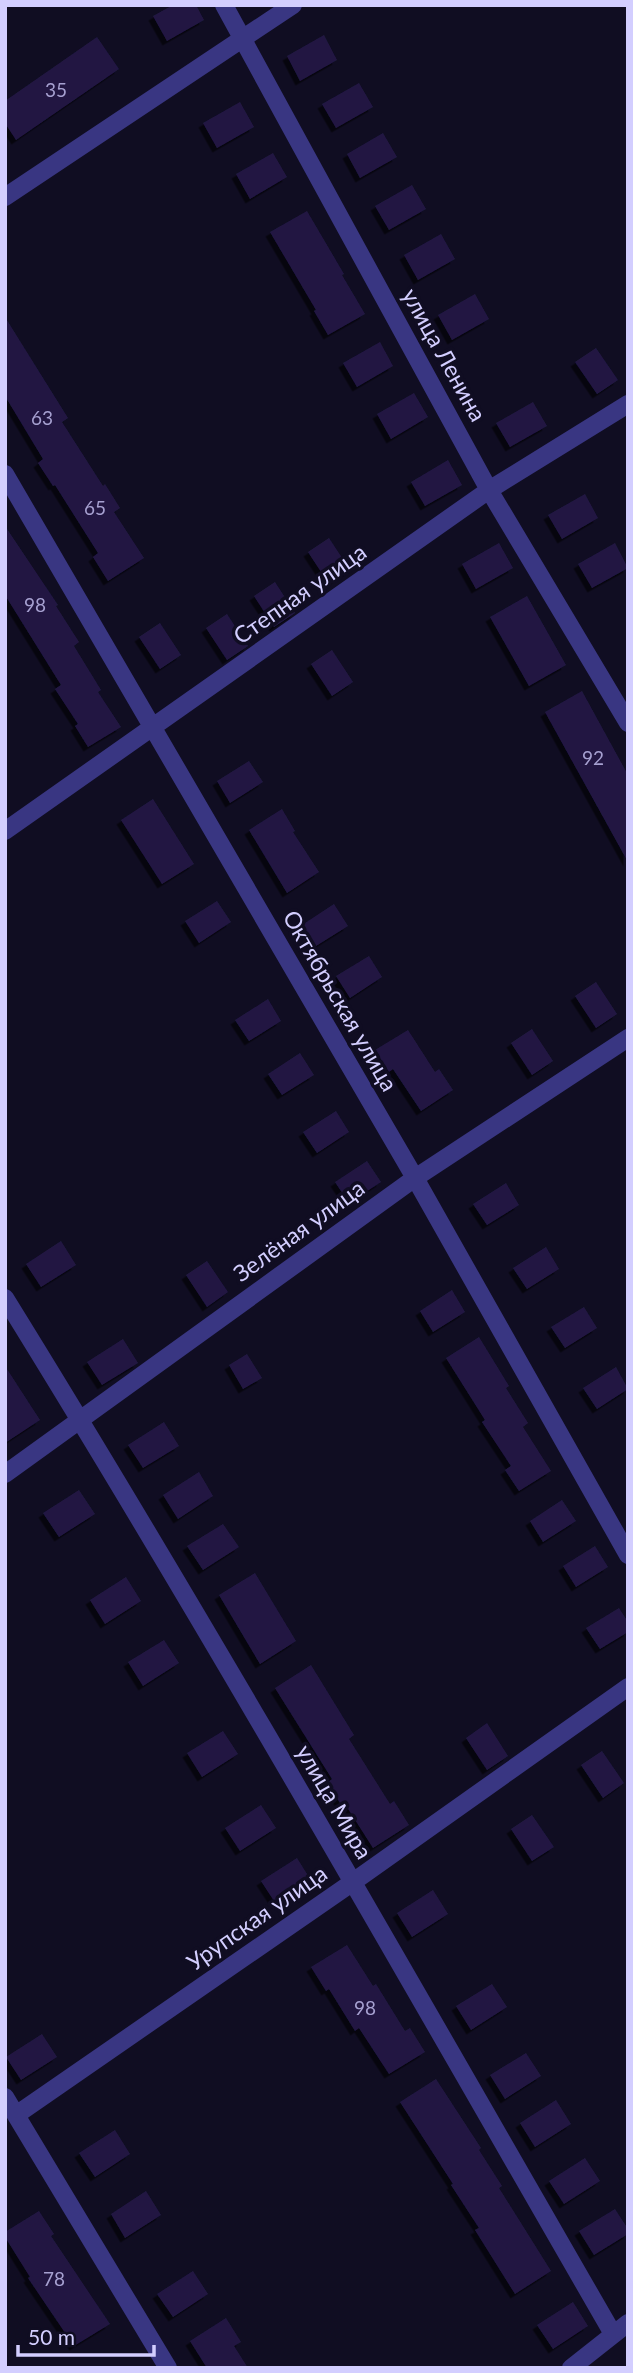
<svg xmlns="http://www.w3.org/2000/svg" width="633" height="2373" font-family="Lato,sans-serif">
	<defs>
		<filter id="shadow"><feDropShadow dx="-4.5" dy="4.5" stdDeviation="0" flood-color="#0009"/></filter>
	</defs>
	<rect width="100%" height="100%" fill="#100d22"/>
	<path fill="#211843" filter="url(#shadow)" d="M173,5h23l8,15 -37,21 -14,-25z
		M324,35l13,25 -37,21 -13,-25z
		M97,37l22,32 -103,71 -11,-17v-22z
		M359,83l14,24 -37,21 -14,-24z
		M240,102l14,25 -37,21 -14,-25z
		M383,133l14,24 -37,21 -13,-24z
		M273,153l14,24 -37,22 -14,-25z
		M412,185l14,24 -37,21 -14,-24z
		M307,211l37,63 -2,1 23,39 -37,21 -14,-24 2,-1 -46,-78z
		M441,234l14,25 -37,21 -14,-25z
		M475,294l14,25 -37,21 -14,-25z
		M5,317l63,101 -6,4 41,64 2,-2 15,24 -6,4 30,46 -36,23 -15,-24 5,-4 -43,-68 -2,1 -15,-23 5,-4 -38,-63z
		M380,342l13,24 -36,21 -14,-24z
		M596,348l22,32 -21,14 -22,-32z
		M414,393l14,24 -37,22 -14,-25z
		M533,402l14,24 -37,21 -14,-24z
		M448,460l14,25 -37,21 -14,-24z
		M585,494l13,24 -36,21 -14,-24z
		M5,526l53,79 -2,1 23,36 -5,4 27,44 -3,2 23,35 -33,20 -13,-21 3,-2 -23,-35 6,-4 -56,-90z
		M329,538l21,32 -21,14 -21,-32z
		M499,543l14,25 -37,21 -14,-25z
		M615,543l13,25 -36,20 -14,-24z
		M275,582l20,31 -21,14 -20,-31z
		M527,596l39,69 -37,21 -39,-69z
		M227,614l21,32 -21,14 -21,-32z
		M160,623l21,32 -21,14 -21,-32z
		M332,650l21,32 -21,14 -21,-32z
		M582,691l46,84v87l-83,-150z
		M249,761l14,21 -33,21 -13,-22z
		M153,799l41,65 -32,20 -41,-64z
		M282,809l13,22 -2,1 26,40 -32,21 -38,-63z
		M217,901l14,21 -32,21 -14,-22z
		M334,904l14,22 -32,20 -14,-21z
		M369,956l13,21 -32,21 -14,-22z
		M596,982l21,32 -21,14 -21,-32z
		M268,999l13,22 -32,20 -14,-21z
		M532,1029l21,32 -21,14 -21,-32z
		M408,1030l27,42 4,-3 14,21 -32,21 -28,-42 -4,3 -14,-22z
		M300,1053l14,22 -32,20 -14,-21z
		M336,1111l13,21 -32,21 -14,-21z
		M367,1161l14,21 -32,21 -14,-21z
		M506,1183l13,22 -32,20 -14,-21z
		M61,1241l15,24 -35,22 -15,-23z
		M546,1247l13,22 -32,20 -14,-21z
		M207,1261l21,31 -21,15 -21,-32z
		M452,1290l13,22 -32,20 -13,-21z
		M584,1307l13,21 -32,20 -14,-21z
		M479,1337l30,49 -3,2 22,35 -5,4 28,44 -32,20 -14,-21 6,-4 -29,-44 3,-2 -39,-62z
		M123,1339l15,24 -36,22 -15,-23z
		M247,1354l15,24 -19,11 -14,-24z
		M5,1366l35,54 -35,23z
		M616,1367l12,22 -31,20 -14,-21z
		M164,1422l15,24 -36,22 -15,-23z
		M199,1472l14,24 -35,23 -15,-24z
		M79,1490l16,24 -36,23 -16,-24z
		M562,1500l14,21 -33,21 -13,-21z
		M223,1524l16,23 -36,23 -16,-24z
		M595,1546l13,21 -32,20 -13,-21z
		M255,1573l41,68 -36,23 -41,-69z
		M126,1577l15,24 -36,23 -15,-24z
		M619,1608l9,14v10l-28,17 -14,-21z
		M164,1640l15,23 -36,23 -15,-24z
		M311,1665l43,70 -5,4 41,65 4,-3 15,24 -36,23 -28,-44 -3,2 -15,-23 5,-4 -57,-91z
		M487,1723l21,33 -21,14 -21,-32z
		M223,1731l15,23 -36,23 -15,-24z
		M602,1751l22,32 -21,15 -22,-33z
		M261,1805l15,23 -36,23 -15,-23z
		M532,1815l22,32 -22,14 -21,-32z
		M297,1858l15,24 -36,22 -15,-23z
		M433,1890l15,24 -36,23 -15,-24z
		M347,1945l26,41 3,-2 29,47 5,-3 15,24 -36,22 -30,-46 -4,3 -26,-42 -3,2 -15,-24z
		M492,1984l15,23 -36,23 -15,-24z
		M42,2034l15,23 -36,23 -15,-23z
		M526,2053l15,23 -36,23 -15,-24z
		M436,2079l45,69 -2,2 23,36 -3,2 52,83 -36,23 -40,-64 4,-2 -28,-43 2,-1 -53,-82z
		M556,2100l15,24 -36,23 -15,-24z
		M115,2130l15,24 -35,23 -16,-24z
		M585,2158l15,23 -36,23 -15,-23z
		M146,2191l15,24 -36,23 -14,-24z
		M615,2209l13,20v5l-34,21 -15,-24z
		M39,2211l15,23 -3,2 59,88 -36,22 -46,-68 2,-1 -25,-40v-5z
		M193,2271l15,23 -35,23 -16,-23z
		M573,2302l15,24 -35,23 -16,-24z
		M226,2318l15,24 -7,4 14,22h-41l-17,-27z"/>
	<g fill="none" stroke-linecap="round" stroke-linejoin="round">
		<path stroke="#393682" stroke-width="18" d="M224,5l265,485 139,233
			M5,197l288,-192
			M5,474l410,704 213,377
			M5,831l484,-341 139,-86
			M5,1298c211,341 408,689 608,1036
			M5,1474l410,-296 213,-140
			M5,2097l163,271
			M16,2115l337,-233 275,-195
			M571,2368l57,-45"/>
	</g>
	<g text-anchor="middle" stroke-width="7" stroke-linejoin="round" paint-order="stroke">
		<g font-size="19" fill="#a6a0d0">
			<text x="56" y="97">35</text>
			<text x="42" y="425">63</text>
			<text x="95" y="515">65</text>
			<text x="35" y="612">98</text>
			<text x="593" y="765">92</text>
			<text x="365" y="2015">98</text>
			<text x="54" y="2286">78</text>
		</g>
		<g font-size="23" fill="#d3ceff" stroke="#100d22">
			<text transform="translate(444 355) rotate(61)" y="8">улица Ленина</text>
			<text transform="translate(300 594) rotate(-35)" y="8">Степная улица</text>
			<text transform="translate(340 1001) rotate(60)" y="8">Октябрьская улица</text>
			<text transform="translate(299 1231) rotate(-36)" y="8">Зелёная улица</text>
			<text transform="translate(334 1802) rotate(60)" y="8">улица Мира</text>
			<text transform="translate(257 1918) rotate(-35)" y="8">Урупская улица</text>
		</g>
	</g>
	<rect width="633" height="2373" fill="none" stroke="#d3ceff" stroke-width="14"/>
	<path d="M18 2345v10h136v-10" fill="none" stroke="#d3ceff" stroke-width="3.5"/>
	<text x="28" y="2345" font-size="21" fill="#d3ceff" stroke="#100d22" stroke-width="5" paint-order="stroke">50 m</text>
</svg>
